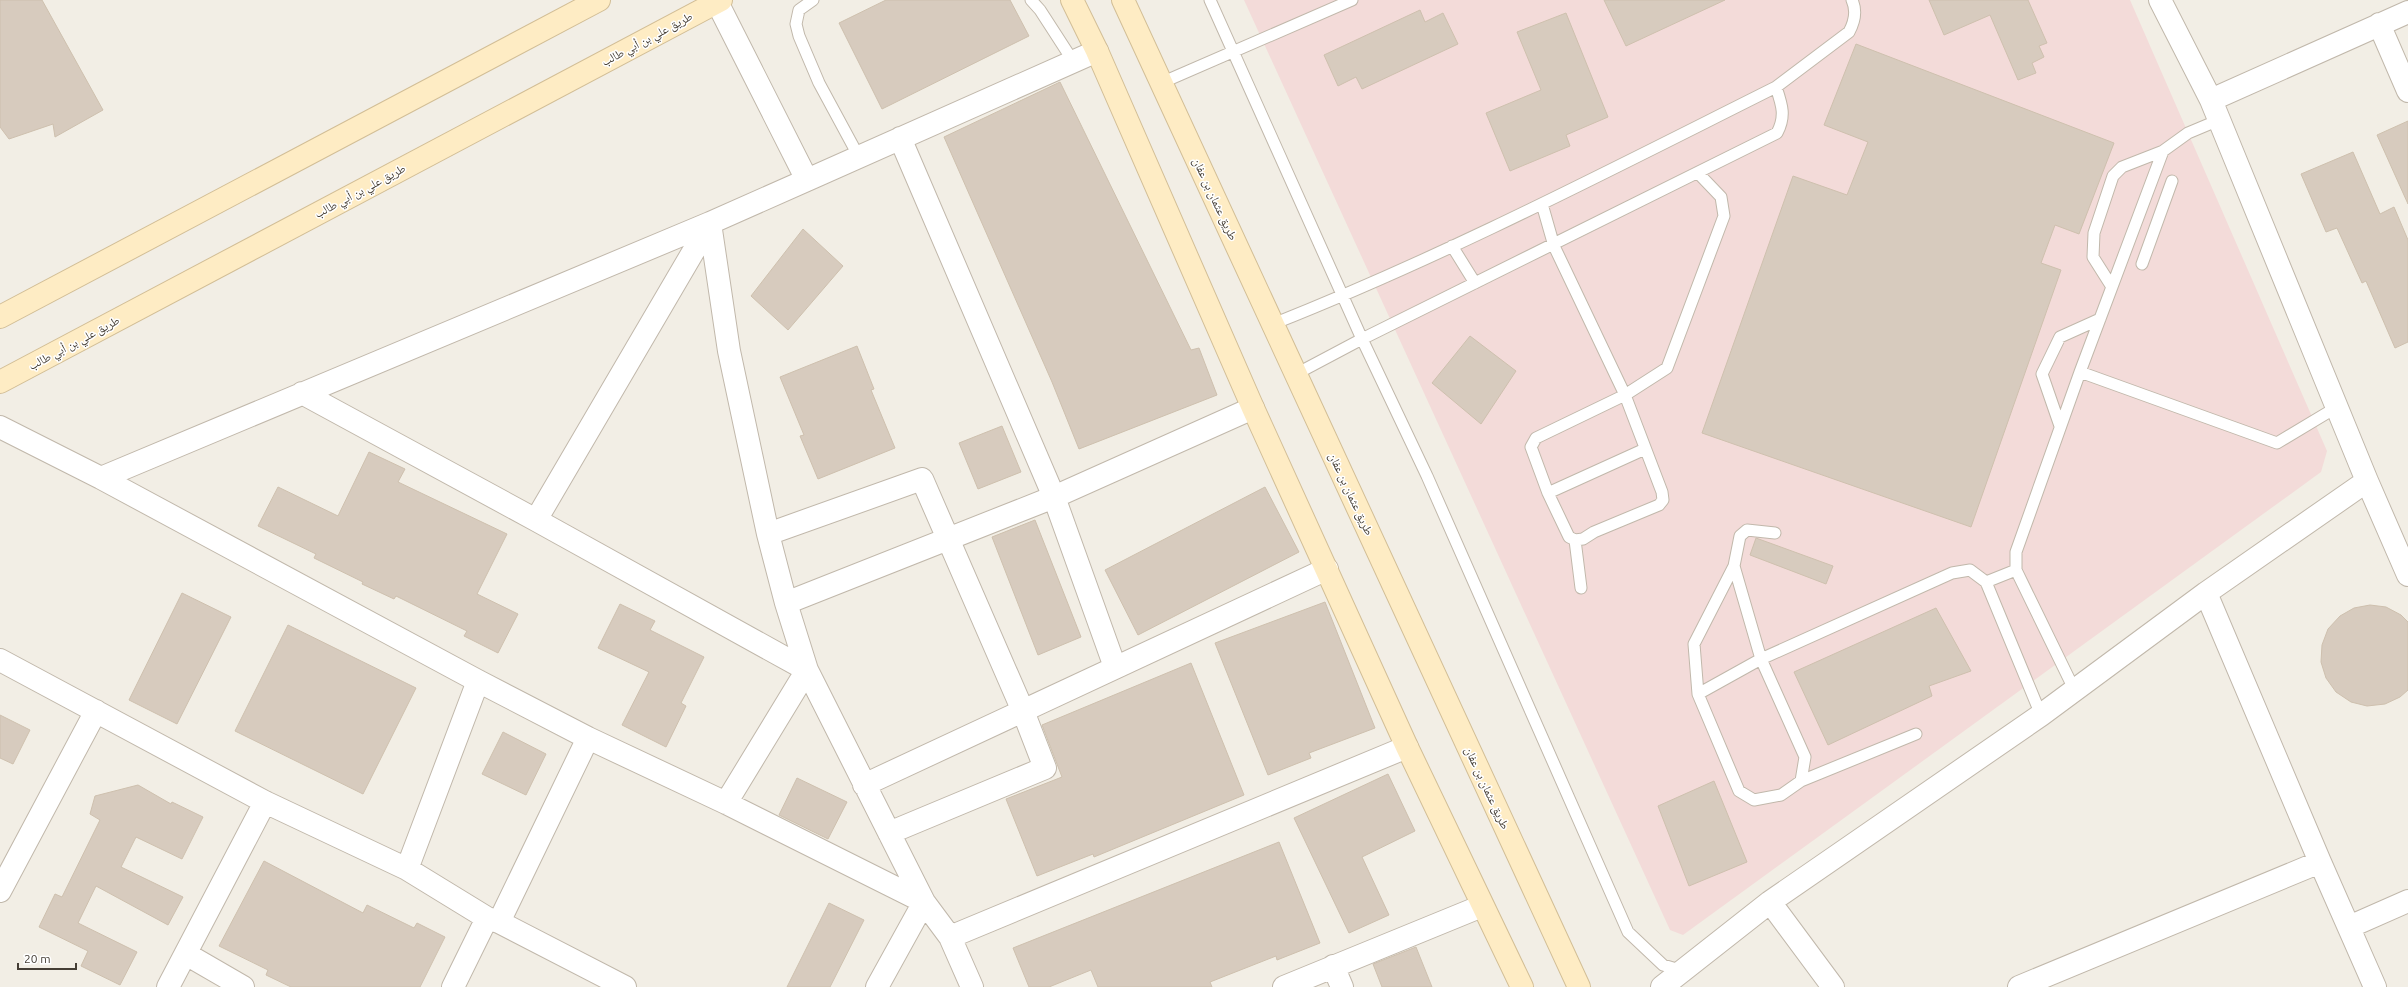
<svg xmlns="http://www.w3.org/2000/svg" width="2408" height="987" font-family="Ubuntu,'Noto Naskh Arabic',sans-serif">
	<rect width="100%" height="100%" fill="#f2eee5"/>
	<path fill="#f3dbd9" d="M1244,0h886l197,451 -6,21 -638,463 -13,-5z"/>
	<path fill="#d7cbbe" stroke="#cec0ae" d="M0,0h42l61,110 -48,27 -2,-13 -44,15 -9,-12z
		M886,0h124l19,36 -147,73 -43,-86z
		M1604,0h121l-99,46z
		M1929,0h99l19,43 -8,3 5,11 -12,6 4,10 -18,7 -28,-65 -46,20z
		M1420,10l5,12 18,-9 15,31 -96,45 -6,-12 -18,9 -14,-31z
		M1566,13l42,104 -42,18 4,11 -60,25 -24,-58 55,-23 -24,-58z
		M1856,44l258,99 -35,91 -24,-9 -14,38 20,7 -90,257 -269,-94 91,-257 54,19 21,-53 -44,-17z
		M1060,82l131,268 8,-2 18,47 -138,54 -27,-67 -108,-245z
		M2408,121v83l-31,-69z
		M2353,152l27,62 14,-7 14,33v102l-13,6 -29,-67 -4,2 -25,-55 -11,4 -25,-58z
		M803,229l40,37 -55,64 -37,-34z
		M1470,336l46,35 -35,53 -49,-41z
		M857,346l17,43 -3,1 24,58 -77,31 -18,-43 4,-1 -24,-58z
		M1002,426l19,46 -43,17 -19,-46z
		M369,452l36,17 -7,13 109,52 -30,60 41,20 -20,39 -34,-17 3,-5 -71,-35 -2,3 -32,-15 1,-2 -49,-24 2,-4 -58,-28 20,-39 60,29z
		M1265,487l34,65 -161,83 -33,-65z
		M1035,520l46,117 -43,18 -46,-118z
		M1756,538l77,28 -7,18 -76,-29z
		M182,593l49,24 -54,107 -48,-24z
		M1325,602l50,126 -66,25 2,5 -43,17 -53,-132z
		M620,604l35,17 -5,9 54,27 -23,46 5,3 -20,41 -44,-22 27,-53 -51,-24z
		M2370,605l16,2 15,8 7,7v68l-8,7 -15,7 -18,2 -16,-4 -15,-10 -10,-14 -5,-16 1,-17 6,-16 12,-13 14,-8z
		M1936,608l35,63 -42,15 3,10 -104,49 -34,-73z
		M288,625l128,63 -53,106 -128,-63z
		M1191,663l53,132 -150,62 -1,-3 -56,22 -31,-77 56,-22 -20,-52z
		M0,715l30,15 -17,34 -13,-6z
		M503,732l43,22 -20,41 -44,-21z
		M1388,774l27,57 -53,26 27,58 -40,18 -55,-115z
		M797,778l50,24 -19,37 -49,-24z
		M1714,781l33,81 -58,24 -31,-80z
		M138,785l33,19 1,-2 31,15 -21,42 -46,-22 -15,30 62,30 -15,28 -72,-39 -18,37 59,29 -17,33 -39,-19 7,-15 -49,-24 16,-33 7,3 38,-77 -10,-6 5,-18z
		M1279,842l41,101 -43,17 -1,-4 -66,26 2,5h-114l-7,-17 -42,17h-20l-16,-39z
		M264,861l99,52 4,-8 47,23 3,-5 28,14 -25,50h-129l-25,-12 2,-5 -49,-24z
		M829,903l35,17 -34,67h-43z
		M1416,947l16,40h-50l-9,-23z"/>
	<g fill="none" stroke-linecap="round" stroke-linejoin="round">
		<g stroke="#c1b8ab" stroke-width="13">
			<path id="service" d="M813,0l-14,10 -3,14 3,12 20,47 40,74
				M1031,0l9,10 33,51
				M1210,0l152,339 65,137 201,456 35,33 20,6
				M1161,83l191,-83
				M1776,87l73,-55c6,-11 8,-21 3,-32
				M1542,204l12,42 71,149 37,97 1,8 -4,5 -65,27 -11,7 -8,1 -6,-3 -21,-44 -17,-46 5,-9 89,-43 42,-27 57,-152 -3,-19 -23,-24
				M1452,246l23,37
				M2142,264l30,-83
				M2112,287l-19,-30 1,-24 19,-57 9,-9 41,-16
				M1273,324c172,-68 337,-154 503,-237 6,18 10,29 1,46l-415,206 -66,35
				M2080,372l197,71 60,-36
				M2060,426l-18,-52 18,-37 40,-18
				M1548,493l97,-44
				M1575,540l6,48
				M1734,566l27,93 191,-86 18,-3 16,12 55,133
				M1986,582l30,-12
				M2074,689l-58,-119v-18l64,-180 83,-221 25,-18 31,-13
				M1698,694l63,-35 44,98 -4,24 -20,14 -27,5 -15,-9 -41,-97 -4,-50 40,-78 6,-30 7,-6 28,3
				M1801,781l115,-47"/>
		</g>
		<g stroke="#c1b8ab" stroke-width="24">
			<path id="minor" d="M2160,0l51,100 156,381 41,94
				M717,2l90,178 -97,43 19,128 39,183 18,69 21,67 117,232 26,35 22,50
				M2379,24l29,67
				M2211,100l197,-88
				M900,138l154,359 61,170
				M807,180l290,-129
				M302,393l234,127 271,150 -81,133
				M0,427l101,51 377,203 110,57 138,65 198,99 -47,85
				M101,478l609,-255
				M536,520l174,-297
				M768,534l154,-55 101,232 22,57 -156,65
				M2206,593l114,269 55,125
				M786,603l268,-106 199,-89
				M0,660l265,142 142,67 80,49 12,4 126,65
				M864,785l463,-216
				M407,869l71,-188
				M0,891l96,-180
				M1770,902l63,85
				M499,922l89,-184
				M2349,927l59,-26
				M950,937l457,-190
				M186,954l57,33
				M1333,966l9,21
				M168,987l97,-185
				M453,987l34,-69
				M1284,987l198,-81
				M1662,987l108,-85 271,-187 165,-122 161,-112
				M2019,987l301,-125"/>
		</g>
		<g stroke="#d2be96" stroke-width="24">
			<path id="secondary" d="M1072,0l25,51 156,357 154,339 115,240
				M1123,0l456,987
				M0,317l599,-317
				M0,382l721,-382"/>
		</g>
		<use href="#service" stroke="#fff" stroke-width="11"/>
		<use href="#minor" stroke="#fff" stroke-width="22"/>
		<use href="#secondary" stroke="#feecc4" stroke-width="22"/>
	</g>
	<g text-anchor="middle" stroke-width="3" stroke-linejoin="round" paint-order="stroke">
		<g font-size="12" fill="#453e35" stroke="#fff">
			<text transform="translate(647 39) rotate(-28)" y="4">طريق علي بن أبي طالب</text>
			<text transform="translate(360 191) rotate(-28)" y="4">طريق علي بن أبي طالب</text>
			<text transform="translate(1215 199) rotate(65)" y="4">طريق عثمان بن عفان</text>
			<text transform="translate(74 343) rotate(-28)" y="4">طريق علي بن أبي طالب</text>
			<text transform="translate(1351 494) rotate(65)" y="4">طريق عثمان بن عفان</text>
			<text transform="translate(1487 788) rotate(65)" y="4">طريق عثمان بن عفان</text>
		</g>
	</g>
	<path d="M18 963v6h58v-6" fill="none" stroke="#453e35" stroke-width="2"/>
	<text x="24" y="963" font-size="12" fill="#453e35" stroke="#ffffff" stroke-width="3" paint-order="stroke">20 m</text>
</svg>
